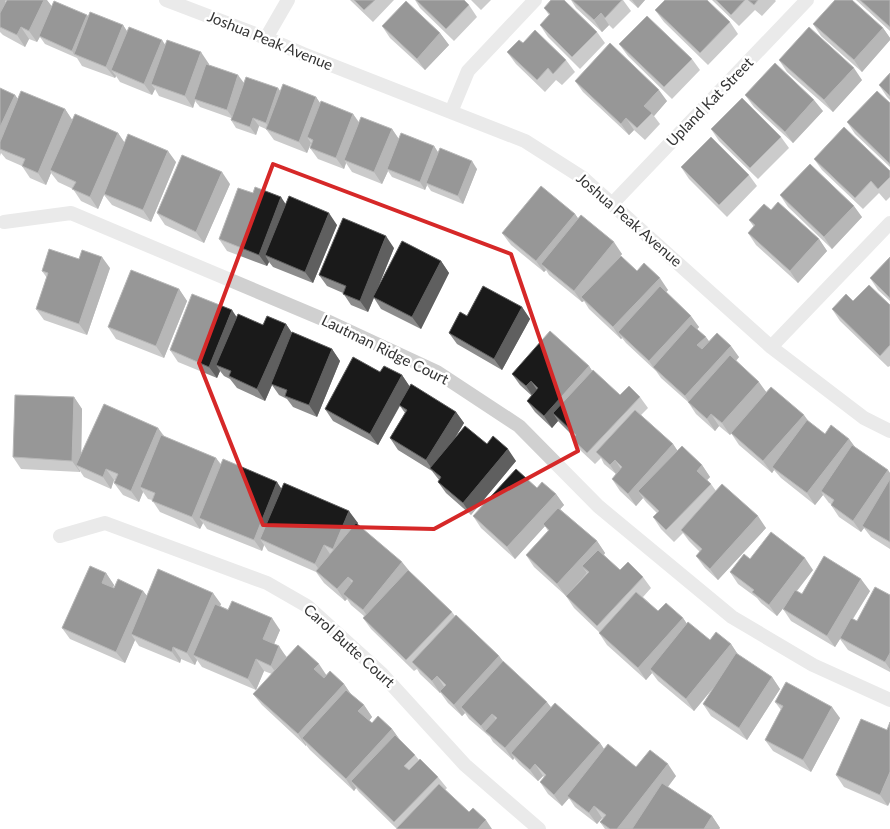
<svg xmlns="http://www.w3.org/2000/svg" width="890" height="829" font-family="Lato,sans-serif">
	<rect width="100%" height="100%" fill="#fff"/>
	<g fill="none" stroke-linecap="round" stroke-linejoin="round">
		<path stroke="#d0d0d0" stroke-width="14" d="M166,0l100,38 37,16 222,87 58,37 188,169 93,71 26,13
			M266,38l22,-38
			M451,112l17,-41 67,-71
			M612,204l195,-204
			M4,222l67,-9 254,107 112,52 82,54 79,80 134,111 81,48 77,35
			M771,347l119,-124
			M60,536l45,-13 162,60 40,23 75,68 83,91 74,64"/>
	</g>
	<path fill="#8c8c8c" d="M0,0l5,3 47,4 35,8 1,2 35,8 4,7 38,13 44,19 -1,1 36,18 36,8 36,6 4,6 33,11 6,8 33,7 7,10 35,7 4,6 39,17 -14,35 -32,-13 -4,-6 -2,5 -33,-13 -4,-6 -6,13 -30,-12 -6,-9 -2,6 -26,-10 -8,-11 1,-5 -4,10 -33,-13 -8,-11 -7,-3 -3,9 -20,-7 -5,-8v-2l-31,-11 -5,-6 -2,7 -34,-12 -4,-7 -3,6 -32,-13 -4,-6 -1,2 -33,-12 -5,-8 -32,-14 -5,-7 -3,5 -8,-3 -4,8 -22,-12 -3,-3z
		M350,0h44l-21,22z
		M415,0h49l5,5 8,12 -23,24 -34,-33z
		M471,0h20l-10,10z
		M571,0h52l8,11 -18,18 -4,-4 -7,7 -26,-24z
		M629,0h16l-7,8z
		M712,0h63l1,1 -14,15 -7,-6 -16,16z
		M856,0h34v31z
		M544,8l53,24 8,11 -25,26 -32,-32 -8,-12 9,-10z
		M655,10l75,12 8,12 -30,31 -44,-43z
		M813,24l70,4 7,10v2l-28,32 -41,-36z
		M382,26l58,7 9,12 -24,25 -35,-32z
		M523,43l43,17 9,12 -13,13 -6,-5 -11,12 -29,-28 -9,-12z
		M619,44l73,15 8,11 -28,29 -44,-43z
		M779,60l83,20 -29,32 -46,-40z
		M890,73v27l-3,-3 -8,-12z
		M575,81l92,20 -13,15 6,8 -15,16 -11,-10 -5,5 -46,-43z
		M0,88l15,7 3,4 47,10 7,11 46,13 7,10 51,19 -25,60 -39,-17 -8,-10 -6,14 -17,-8 -8,-12 -15,-7 -7,-9 -5,12 -16,-7 -8,-12 -16,-7 -5,-6 -1,3z
		M745,95l78,16 -30,32 -39,-36z
		M890,103v64l-35,-33 -8,-12z
		M711,129l70,8 8,11 -31,31 -39,-38z
		M814,159l76,12v26l-4,4 -7,-8 -16,16 -41,-39z
		M681,167l68,8 8,11 -30,31 -38,-38z
		M230,184l-26,59 -39,-18 -8,-12z
		M253,193l33,11 51,21 -24,58 -40,-16 -4,-5 -2,4 -40,-15 -8,-12z
		M780,195l82,22 -30,32 -44,-42z
		M575,214l3,5 44,35 -2,2 17,15 31,19 -2,2 33,35 -2,2 12,13 30,15 -3,4 30,31 59,42 24,5 6,8 35,26v76l-19,-12 -7,-9 -3,4 -22,-15 -8,-12v-1l-2,-1 -6,-8 -8,10 -34,-27 -7,-8 -2,3 -33,-28 -8,-12 -1,2 -11,-9 -4,5 -19,-17 -8,-12 -27,-24 -5,-7 -30,-28 -4,-5 -1,1 -32,-30 -5,-8 -2,1 -33,-27 -3,-5 -2,2 -33,-27 -9,-12z
		M749,220l70,19 8,12 -29,32 -42,-38 -8,-12 6,-6z
		M394,248l-15,37 62,-24 8,12 -28,56 -40,-20 -7,-11 -6,14 -17,-7 -8,-12 -16,-7 -8,-11z
		M890,257v44l-12,-11 -8,-12z
		M110,268l-23,67 -43,-15 -8,-11 11,-31 -5,-7z
		M179,289l8,12 -23,57 -48,-19 -8,-12z
		M853,301l37,4v61l-2,1 -48,-46 -8,-12z
		M522,307l8,12 -28,51 -45,-26 -8,-11 18,-17z
		M237,317l26,8 23,-1 6,9 40,16 8,12 -23,56 -24,-10 -6,-8 -8,-4 -7,-10 -7,16 -28,-13 -7,-9 -6,-3 -4,-5 -3,7 -39,-16 -8,-12z
		M589,366l3,5 28,24 20,2 8,11 -7,7 32,29 4,6 25,15 8,12 -3,3 4,4 5,7 50,37 -48,52 -13,-12 -9,-12 4,-4 -11,-11 -6,-8 -9,9 -13,-13 -8,-12 4,-4 -11,-11 -3,-4 -7,8 -16,-15 -8,-12 4,-5 -12,-10 -3,-6 -6,6 -15,-14 -8,-11 2,-2 -16,-16 -6,7 -17,-16 -8,-11 5,-5 -12,-11 -8,-11z
		M380,372l22,3 8,12 46,25 8,11 -9,15 32,6 29,17 -45,54 -25,-22 -8,-11 1,-2 -7,-9 -34,-21 -8,-12 15,-25 -5,-7 -22,39 -45,-24 -8,-12z
		M74,397l8,12 -1,46 77,-27 7,9 51,21 5,6 61,25 76,34 -1,1 51,46 44,42 3,4 44,40 4,5 48,46 49,36 4,6 32,18 40,9 -8,11 44,29 8,12 -1,1h-114l-5,-7 3,-4h-1l-5,6 -22,-17 -6,-9 -7,8 -14,-12 -8,-12 4,-5 -1,-1 -5,5 -19,-17 -5,-6 -1,2 -20,-18 -3,-5 -21,-18 -4,-6 -3,3 -14,-13 -8,-11v1l-20,-19 -3,-5 -3,2 -43,-42 -8,-11 1,-2 -13,-11 -4,-6 -2,2 -21,-18 -8,-11 -48,-21 -4,-6 -2,6 -55,-22 -4,-6 -3,6 -40,-17 -8,-12 -4,-1 -5,-7 -4,10 -16,-7 -9,-12 2,-2 -2,-1 -3,9 -27,-12 -4,-6v1l-59,-3 -8,-12z
		M537,488l19,6 8,11 -4,4 37,32 8,12 -1,2 16,15 23,7 8,11 -8,9 15,14 25,7 4,6 23,16 21,4 7,11 34,22 8,12 -33,51 -36,-24 -8,-12 13,-19 -22,26 -36,-30 -6,-8 -6,7 -39,-35 -8,-12h1l-26,-25 -8,-12 21,-22v-1l-21,23 -32,-29 -8,-12 22,-24 -3,-5 -30,33 -34,-31 -8,-12z
		M750,559l63,11 -16,21 5,3 68,-3 -17,28 4,2 33,-26v77l-42,-22 -8,-11 -5,8 -44,-26 -8,-12 2,-3 -8,10 -16,-13 -4,-5 -19,-14 -8,-12z
		M106,573l8,12 -1,3 30,3 4,5 74,8 -1,2 60,24 -6,14 13,13 57,27 7,10 13,11 8,12 -3,4 3,2 20,6 8,11 15,15 4,5 19,17 9,11 -2,2 24,22 17,8 -89,9 -38,-37 -3,-4 -2,3 -44,-41 -4,-5v1l-44,-41 -9,-11 19,-20 -8,-3 -8,19 -54,-23 -5,-7 -2,5 -14,-6 -1,4 -41,-17 -4,-6 -10,23 -55,-24 -8,-11z
		M775,702l65,16 -29,54 -38,-21 -8,-11 16,-30z
		M861,719l27,87 -44,-19 -8,-12z"/>
	<path fill="#5f5f5f" d="M0,0h6l-6,19z
		M44,0h3l7,9 -17,33 -8,-11z
		M632,0h13l-7,8z
		M601,13l8,12 -7,7 -8,-12z
		M87,15l6,8 -19,31 -2,-3z
		M123,25l8,12 -20,33 5,6 -1,2 -9,-11z
		M21,27l8,12 -4,8 -8,-12z
		M883,28l7,10v2l-28,32 -8,-12z
		M440,33l9,12 -24,25 -8,-11z
		M162,40l8,12 -19,32 4,5 -3,6 -8,-11z
		M201,52l8,12 -13,36 -2,-1 1,2 -2,7 -8,-12z
		M854,68l8,12 -29,32 -9,-12z
		M238,75l6,8 -11,35 -6,-8z
		M278,88l6,8 -13,35 -5,-8z
		M659,90l8,11 -13,15 -10,-10z
		M15,95l8,11 -23,43v-22z
		M316,97l8,12 -17,28 4,6 -4,10 -8,-11z
		M814,100l9,11 -30,32 -8,-11z
		M65,109l8,12 -23,49 1,3 -5,12 -8,-12z
		M353,114l8,12 -17,34 2,3 -2,6 -8,-11z
		M253,118l6,8 -3,9 -6,-8z
		M626,118l8,12 -5,5 -8,-11z
		M392,129l8,12 -13,28 1,2 -6,13 -8,-12z
		M118,133l8,12 -22,49v1l-6,14 -8,-12z
		M434,146l5,8 -13,29 1,2 -2,5 -5,-8z
		M168,151l8,11 -25,60 -8,-12z
		M472,161l5,8 -14,35 -5,-8z
		M222,172l8,12 -26,59 -8,-11z
		M281,197l8,12 -24,46 4,7 -2,4 -8,-11z
		M854,206l8,11 -30,32 -8,-12z
		M329,213l8,12 -24,58 -8,-11z
		M575,214l8,11 -42,39 5,6 -2,2 -8,-11z
		M386,236l8,12 -26,64 -8,-11z
		M819,239l8,12 -29,32 -8,-12z
		M614,242l8,12 -38,46 -3,-3 3,4 -2,1 -8,-11z
		M102,257l8,11 -23,67 -8,-11z
		M441,261l8,12 -28,56 -9,-12z
		M660,278l8,12 -45,47 -5,-5 4,6 -1,1 -8,-12z
		M179,289l8,12 -23,57 -8,-12z
		M522,307l8,12 -28,51 -8,-11z
		M232,310l8,12 -24,43 4,6 -3,7 -8,-11z
		M691,316l8,11 -41,45 -4,-4 -5,-7z
		M286,324l8,12 -23,48 1,1 -7,16 -8,-12z
		M706,337l8,11 -9,9 -8,-12z
		M731,346l8,11 -46,51 -8,-12z
		M332,349l8,12 -23,56 -8,-12z
		M589,366l8,12 -44,35 5,8 -6,7 -8,-12z
		M402,375l8,12 -32,58 -8,-11z
		M531,381l8,12 -5,5 -8,-12z
		M759,382l8,11 -37,42 -8,-12z
		M74,397l8,12 -1,58 -5,-2 4,6v1l-8,-11z
		M456,412l8,11 -30,49 -8,-12z
		M711,414l8,12 -4,5 -8,-12z
		M804,415l8,11 -40,41 2,3 -2,3 -9,-12z
		M158,428l8,12 -26,47 3,5 -4,10 -8,-11z
		M849,439l8,11 -36,41 2,4 -8,10 -8,-12z
		M673,444l8,12 -43,35 5,7 -7,8 -8,-12z
		M508,449l8,12 -45,54 -8,-12z
		M216,458l8,12 -25,48 4,5 -3,6 -8,-12z
		M615,460l8,12 -5,5 -8,-12z
		M702,465l8,12 -5,5 -8,-11z
		M106,469l8,11 -3,9 -8,-12z
		M888,470l2,3v17l-28,36 2,2 -3,4 -8,-11z
		M277,482l8,12 -25,45 4,6 -2,6 -8,-11z
		M556,494l8,11 -19,21 -2,-2 2,2 -30,33 -8,-12z
		M349,511l9,12 -17,37 -8,-11z
		M758,516l8,12 -48,52 -8,-11z
		M597,541l8,12 -17,19 -6,-6 5,7 -21,23 -9,-12z
		M324,545l8,12 -9,18 -8,-11z
		M805,558l8,12 -36,46 -8,-11z
		M402,562l9,11 -40,48 -8,-11z
		M106,573l8,12 -4,9 -8,-11z
		M348,577l8,11 -13,6 4,5 -2,2 -8,-12z
		M861,579l9,12 -35,56 -8,-11z
		M143,591l9,11 -21,32 4,6 -10,23 -9,-11z
		M213,593l8,11 -22,53 -6,-2 4,5 -2,5 -8,-12z
		M272,618l8,12 -9,21 -8,-12z
		M683,618l8,12 -41,39 2,4 -6,7 -8,-12z
		M731,644l8,12 -45,55 -8,-12z
		M279,646l8,12 -8,19 -8,-11z
		M173,647l8,12 -1,4 -8,-11z
		M890,653v16l-5,-7z
		M499,656l9,12 -47,39 4,6 -3,3 -8,-11z
		M256,659l8,12 -8,19 -8,-11z
		M319,664l8,12 -5,5 -8,-12z
		M437,676l8,12 -5,5 -8,-12z
		M772,677l8,12 -33,51 -8,-12z
		M344,684l8,12 -50,42 4,7v1l-8,-12z
		M547,702l8,11 -44,40 3,5 -1,2 -8,-12z
		M364,705l8,12 -5,6 -9,-12z
		M832,707l8,11 -29,54 -8,-12z
		M492,714l8,11 -15,6 4,6 -8,-11z
		M392,729l8,11 -49,41 5,7 -2,3 -8,-12z
		M600,743l8,12 -41,41 2,2 -7,8 -8,-11z
		M535,764l8,12 -5,5 -8,-11z
		M668,764l8,12 -41,53h-18z
		M890,772v30l-2,4 -8,-11z
		M594,806l8,12 -5,6 -8,-11z
		M712,816l8,12 -1,1h-15z
		M486,820l6,9h-14z"/>
	<path fill="#1a1a1a" stroke="#5f5f5f" d="M7,0h37l-15,31 -8,-4 -4,8 -17,-8v-14z
		M354,0h21l-11,10z
		M416,0h48l5,5 -23,24z
		M551,0h13l33,32 -25,25 -32,-32 10,-11 -6,-6z
		M572,0h50l-17,18 -4,-5 -7,7z
		M665,0h42l23,22 -30,31 -45,-43z
		M716,0h29l-14,15z
		M748,0h10l-4,5z
		M835,0h17l31,28 -29,32 -41,-36z
		M860,0h30v27z
		M54,1l33,14 -15,36 -33,-15z
		M406,1l34,32 -23,26 -35,-33z
		M90,12l33,13 -17,42 -32,-13z
		M647,16l45,43 -28,28 -45,-43z
		M129,27l33,13 -18,44 -33,-14z
		M809,27l45,41 -30,32 -45,-40z
		M535,30l31,30 -13,14 -5,-6 -11,12 -30,-28 12,-12 4,3z
		M167,40l34,12 -16,44 -34,-12z
		M610,43l49,47 -15,16 8,7 -15,15 -11,-10 -5,6 -46,-43z
		M775,63l39,37 -29,32 -40,-37z
		M206,64l32,11 -11,35 -33,-11z
		M890,73v23l-11,-11z
		M246,77l32,11 -12,35 -13,-5 -3,9 -19,-7z
		M283,84l33,13 -17,45 -33,-13z
		M0,88l15,7 -15,32z
		M21,91l44,18 -27,64 -16,-7 3,-7 -25,-10v-7z
		M877,91l13,12v61l-43,-42z
		M742,98l39,39 -31,31 -39,-39z
		M321,101l32,13 -17,44 -26,-10 3,-8 -6,-3z
		M75,114l43,19 -28,64 -18,-8 4,-7 -26,-12z
		M361,117l31,12 -18,43 -30,-12z
		M844,127l46,44v6l-12,12 -7,-8 -16,17 -41,-39z
		M401,133l33,13 -14,36 -33,-13z
		M128,134l40,17 -25,59 -39,-16z
		M711,137l38,38 -30,30 -38,-38z
		M440,148l32,13 -14,35 -32,-13z
		M182,155l40,17 -26,60 -39,-19z
		M810,164l44,42 -30,31 -44,-42z
		M541,186l34,28 -39,47 -34,-28z
		M255,187l26,10 -22,58 -40,-16 19,-51 15,5z
		M289,196l40,17 -24,59 -40,-17z
		M778,202l41,37 -29,32 -42,-38 7,-8 -6,-5 15,-16 7,6z
		M581,215l33,27 -40,49 -33,-27z
		M343,218l43,18 -26,65 -17,-7 3,-8 -27,-11z
		M402,241l39,20 -29,56 -39,-20z
		M49,249l30,10 3,-9 20,7 -23,67 -43,-15 12,-36 -6,-2z
		M621,256l16,15 7,-8 16,15 -47,49 -32,-30z
		M890,257v41l-20,-20z
		M131,270l48,19 -23,57 -48,-19z
		M869,285l21,20v40l-10,11 -48,-47 14,-15 7,7z
		M483,286l39,21 -28,52 -45,-26 11,-21 7,4z
		M660,286l31,30 -42,45 -31,-29z
		M192,294l40,16 -23,57 -39,-17z
		M238,314l25,11 4,-9 19,8 -29,65 -28,-13 2,-5 -15,-6z
		M691,324l15,13 -9,8 5,4 15,-16 14,13 -46,50 -32,-29z
		M550,331l39,35 -45,50 -17,-15 11,-13 -7,-7 -5,5 -14,-12z
		M292,332l40,17 -23,56 -24,-9 2,-6 -16,-6z
		M730,355l29,27 -37,41 -11,-9 -4,5 -19,-17z
		M353,357l27,15 4,-6 18,9 -32,59 -45,-25z
		M593,370l27,25 9,-9 11,11 -53,56 -15,-14 4,-4 -23,-22z
		M411,384l45,28 -30,48 -36,-22 17,-28 -8,-5z
		M771,387l33,28 -41,46 -32,-28z
		M15,395l59,2 -2,64 -59,-4z
		M104,404l54,24 -27,63 -17,-8 4,-9 -12,-5 -3,8 -27,-12z
		M635,410l38,34 -45,50 -16,-15 10,-12 -7,-7 -5,5 -14,-13z
		M807,420l18,14 6,-9 18,14 -42,54 -35,-26z
		M465,426l22,18 6,-8 15,13 -45,54 -25,-21 3,-5 -11,-9z
		M161,435l55,23 -24,59 -40,-16 3,-8 -15,-6z
		M852,445l36,25 -35,51 -22,-16 3,-5 -13,-9z
		M682,446l20,19 -5,6 14,13 -45,46 -13,-13 6,-6 -21,-20z
		M223,459l54,23 -23,58 -55,-22z
		M516,469l21,19 5,-6 14,12 -49,53 -34,-31z
		M890,479v63l-28,-16z
		M284,483l65,28 -16,38 -9,-4 -9,19 -55,-25z
		M722,484l36,32 -48,53 -14,-13 6,-7 -21,-19z
		M558,508l39,33 -40,43 -31,-29 23,-25 -6,-6z
		M356,523l46,39 -39,48 -20,-16 10,-13 -5,-4 -11,12 -21,-18z
		M771,532l34,26 -36,47 -17,-13 2,-2 -24,-18 14,-18 6,5z
		M598,550l22,20 8,-8 15,15 -46,49 -31,-30 23,-24 -7,-6z
		M824,556l37,23 -34,57 -44,-27 12,-19 7,4z
		M90,566l16,7 -4,10 12,5 4,-9 25,12 -27,61 -54,-24z
		M158,569l55,24 -26,60 -14,-6 -1,5 -41,-18z
		M408,570l44,42 -46,48 -43,-42z
		M875,587l15,8v58l-5,9 -45,-24 11,-20 6,3z
		M636,592l22,19 8,-8 17,15 -45,50 -39,-35z
		M232,601l40,17 -9,21 16,7 -8,20 -15,-7 -8,20 -55,-24 22,-51 13,6z
		M456,615l43,41 -45,49 -14,-14 6,-6 -9,-9 -5,5 -20,-19z
		M688,622l22,18 6,-8 15,12 -45,55 -36,-30z
		M298,645l21,19 -5,5 10,9 6,-7 14,13 -46,50 -45,-40z
		M736,653l36,24 -33,51 -36,-24z
		M503,661l44,41 -42,46 -20,-17 12,-13 -5,-4 -11,12 -20,-19z
		M786,682l46,25 -29,53 -38,-20 18,-34 -8,-4z
		M346,690l18,15 -6,6 14,12 6,-7 14,13 -46,50 -44,-41z
		M555,703l45,40 -46,52 -14,-13 6,-7 -11,-11 -5,6 -19,-17z
		M861,719l26,11 3,-8v50l-10,23 -44,-20z
		M395,735l20,20 -11,11 5,4 11,-11 18,18 -44,45 -43,-41z
		M608,744l28,23 14,-17 18,14 -51,65h-7l-10,-7 6,-7 -12,-9 -5,7 -22,-17z
		M662,783l50,33 -8,13h-72z
		M439,784l30,28 4,-4 13,12 -8,9h-81v-1z"/>
	<path d="M0 0H890V829H0ZM273,164l238,90 67,197 -144,78 -171,-4 -64,-162z" fill="#fff" fill-opacity=".55" fill-rule="evenodd"/>
	<path fill="none" stroke="#d62828" stroke-width="4" stroke-linejoin="round" d="M273,164l238,90 67,197 -144,78 -171,-4 -64,-162z"/>
	<g text-anchor="middle" stroke-width="5" stroke-linejoin="round" paint-order="stroke">
		<g font-size="15" fill="#333" stroke="#fff">
			<text transform="translate(270 41) rotate(22)" y="5">Joshua Peak Avenue</text>
			<text transform="translate(710 102) rotate(-46)" y="5">Upland Kat Street</text>
			<text transform="translate(629 220) rotate(41)" y="5">Joshua Peak Avenue</text>
			<text transform="translate(385 350) rotate(26)" y="5">Lautman Ridge Court</text>
			<text transform="translate(349 646) rotate(42)" y="5">Carol Butte Court</text>
		</g>
	</g>
</svg>
